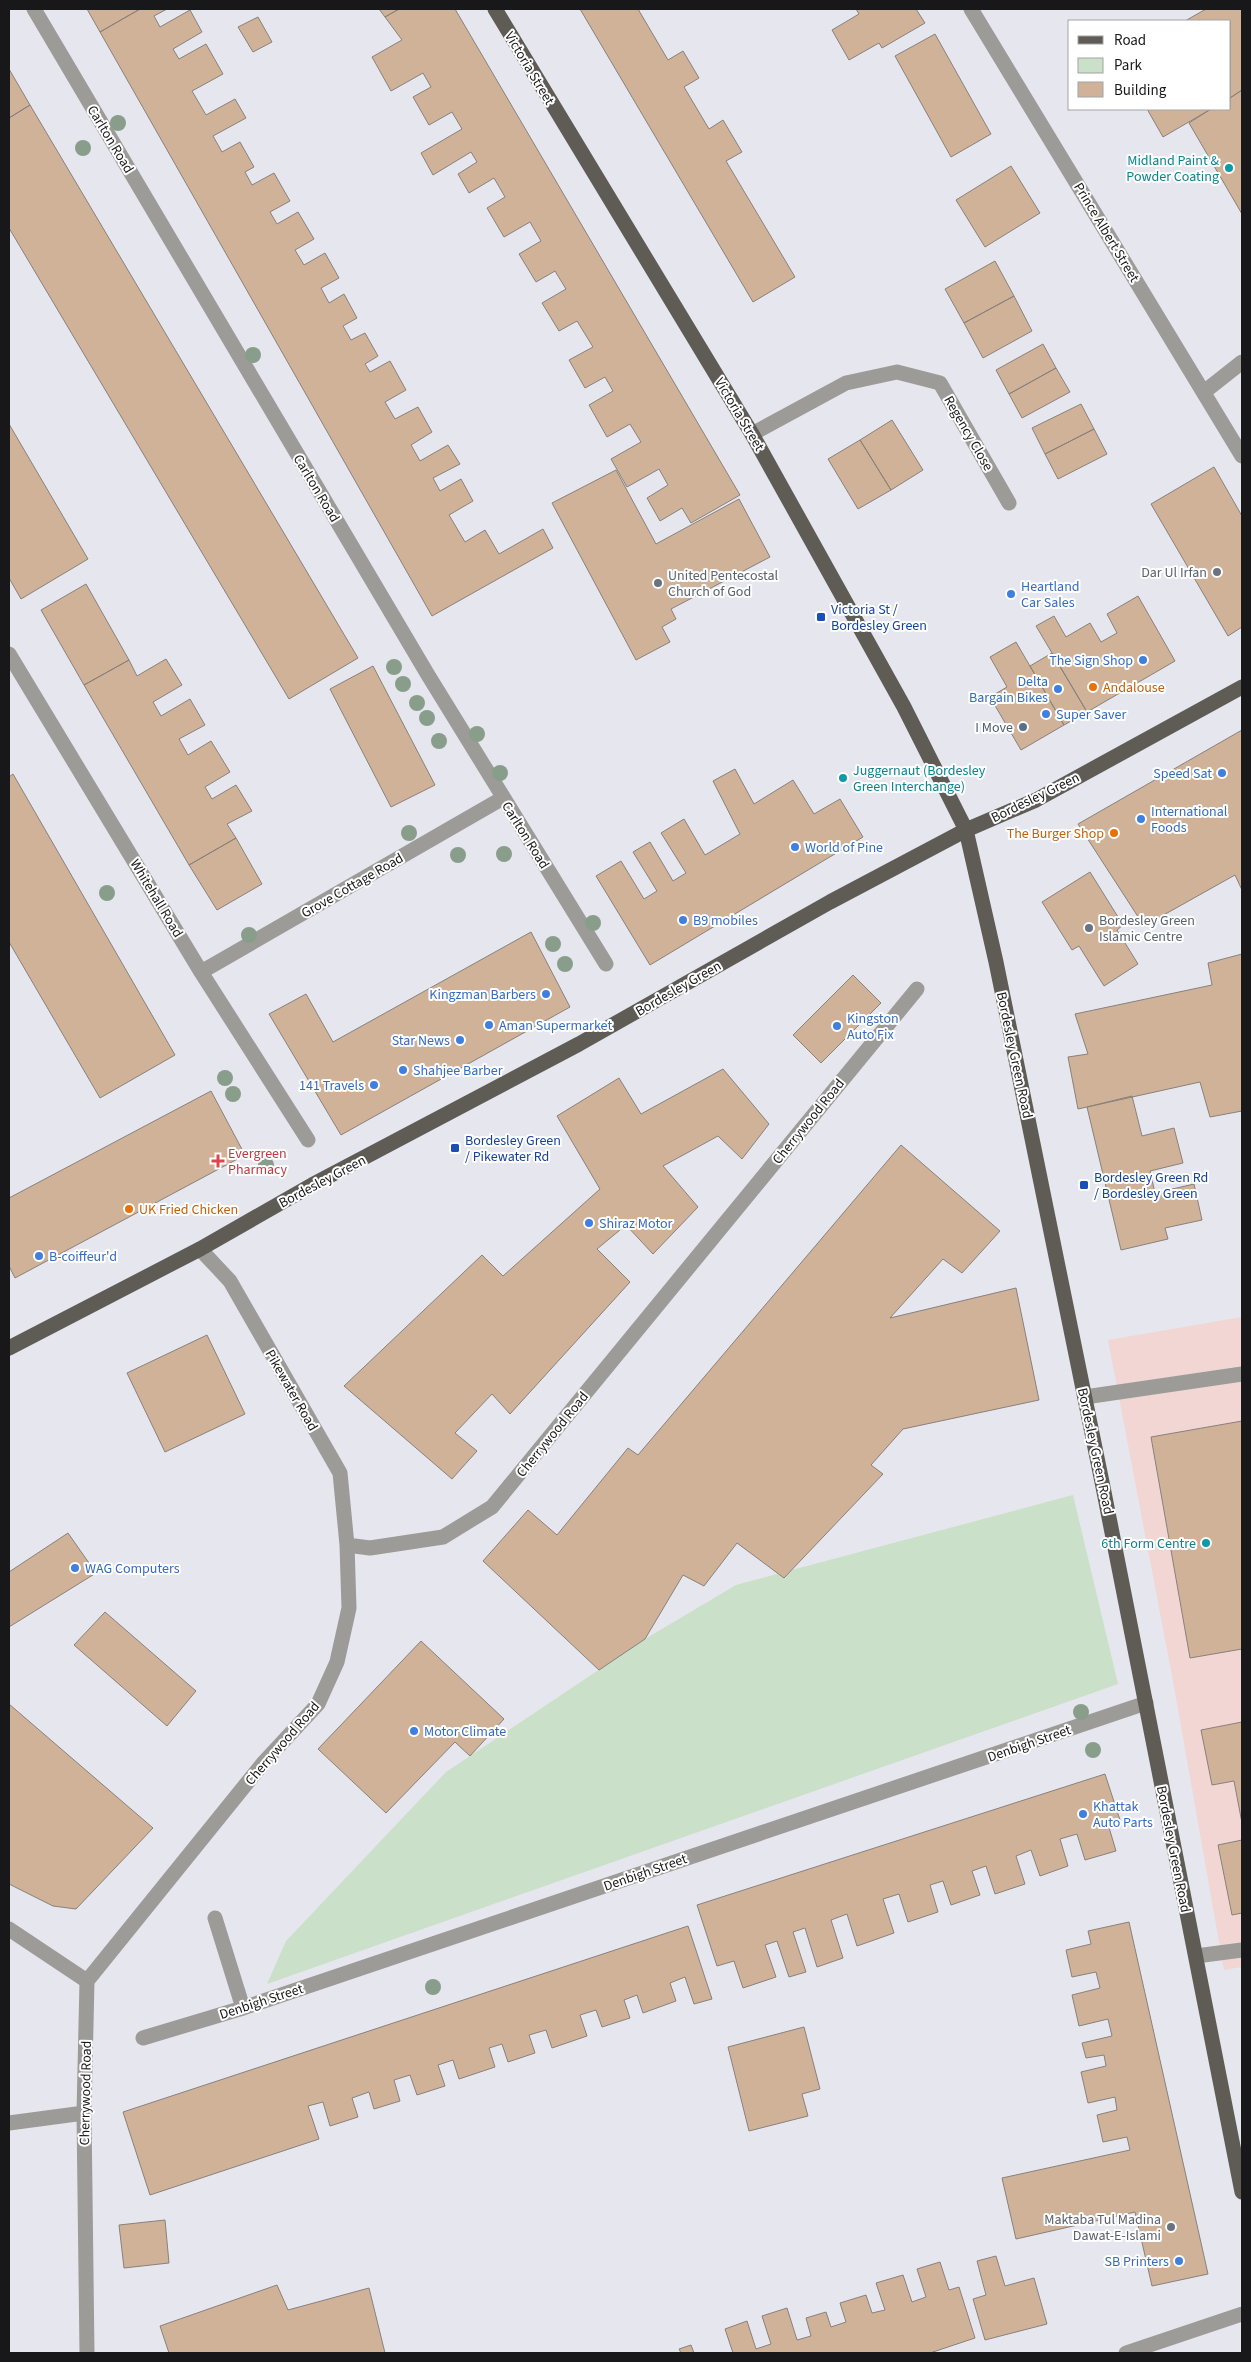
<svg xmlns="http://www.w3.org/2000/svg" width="1251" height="2362" font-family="'Source Sans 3',sans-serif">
	<rect width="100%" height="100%" fill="#e6e6ef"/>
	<path fill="#f1d6d4" d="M1242,1317v650l-18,3 -51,-289 -65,-341z"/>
	<path fill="#cae0c8" d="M1073,1495l45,189 -851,300 19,-43 160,-169 199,-133 91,-54z"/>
	<path fill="#d0b298" stroke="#88817c" d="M87,9h53l-40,23z
		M140,9h27l-13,7 6,11 30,-17 12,22 -29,17 6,10 27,-15 17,30 -31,17 14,24 29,-16 11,19 -33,18 9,16 18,-10 14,25 -9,5 7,13 22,-12 16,28 -20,11 7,12 21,-12 16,27 -19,11 9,15 21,-12 14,25 -18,10 8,15 15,-9 13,24 -14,8 8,14 14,-7 13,23 -13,8 5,8 20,-11 16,29 -21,12 10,17 23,-12 14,25 -21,13 9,16 28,-16 12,19 -27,14 7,13 21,-12 12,22 -24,14 16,27 20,-12 14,24 44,-25 10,19 -121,68 -332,-584z
		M379,9h20l-14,8z
		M399,9h56l285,486 -49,28 -9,-15 -22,13 -13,-23 21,-13 -9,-16 -32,18 -16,-28 30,-17 -11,-18 -23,13 -18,-32 24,-14 -8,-14 -20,11 -16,-28 24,-13 -16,-26 -18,10 -17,-28 24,-14 -11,-18 -19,11 -17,-28 22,-13 -11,-19 -26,15 -17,-29 18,-11 -11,-19 -25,15 -11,-19 19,-12 -6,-10 -38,23 -12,-22 41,-24 -10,-17 -23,13 -16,-28 18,-10 -8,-14 -32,18 -19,-34 30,-17 -17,-23z
		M580,9h58l30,51 15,-9 16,27 -15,9 25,42 14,-9 19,32 -16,9 69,116 -42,25z
		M856,9h60l9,14 -43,25 -3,-5 -30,17 -17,-30 27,-16z
		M1206,9h36v81l-12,8v-77h-45z
		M258,17l14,25 -19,10 -15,-25z
		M935,34l56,100 -40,23 -56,-101z
		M9,69l21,36 -21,13z
		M1242,90v124l-53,-91 22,-14h19v-11z
		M30,105l328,553 -69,41 -280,-471v-110z
		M1147,109h64l-48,28z
		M1011,166l29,47 -55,34 -29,-47z
		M995,261l19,35 -50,27 -19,-34z
		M1014,296l18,35 -49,27 -19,-35z
		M1043,344l13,24 -47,26 -13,-24z
		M1056,368l14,24 -48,26 -13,-24z
		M1081,404l13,25 -49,25 -13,-26z
		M892,420l31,50 -32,20 -31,-50z
		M9,424l79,135 -67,40 -12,-21z
		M1094,429l13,25 -49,25 -13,-25z
		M860,440l31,50 -33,19 -30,-50z
		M1214,467l28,49v111l-14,9 -77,-132z
		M616,470l40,74 83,-45 31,58 -99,52 5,10 -14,8 8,15 -34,18 -84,-157z
		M86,584l43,76 -45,25 -43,-75z
		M1138,596l37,65 -88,51 -51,-86 18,-10 12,21 24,-14 11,19 16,-9 -10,-19z
		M1016,642l48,83 -43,25 -31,-53 17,-10 -17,-30z
		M1052,653l35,59 -23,13 -34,-59z
		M166,659l16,26 -29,17 8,14 29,-17 15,26 -26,14 9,16 23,-14 19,31 -25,15 7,12 24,-14 16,26 -25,13 9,14 -47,27 -105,-180 45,-25 8,16z
		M373,666l62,119 -44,22 -61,-118z
		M1242,730v160l-7,-15 -91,51 -66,-102z
		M735,769l19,35 39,-24 21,34 26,-15 23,38 -213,128 -54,-89 25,-15 23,38 13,-8 -24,-39 17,-10 23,39 13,-8 -25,-40 23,-14 21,36 35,-21 -27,-53z
		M13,774l162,281 -75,43 -91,-156v-165z
		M236,838l26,46 -45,26 -28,-45z
		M1090,872l33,53 -6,5 21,34 -34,22 -25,-40 -7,4 -30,-48z
		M531,932l39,75 -229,128 -72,-121 37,-20 27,48z
		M1242,954v157l-32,6 -10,-35 -122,27 -10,-52 20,-3 -13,-40 137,-29 -4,-22z
		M853,975l28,28 -60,60 -28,-28z
		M723,1069l46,55 -27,35 -24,-23 -55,30 35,41 -45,47 -27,-29 -29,24 33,33 -120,132 -18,-20 -37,39 22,18 -25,28 -108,-93 138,-131 21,21 97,-87 -43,-73 62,-38 22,36z
		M211,1091l34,64 -230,123 -6,-12v-68z
		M1132,1096l10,40 32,-8 9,35 -33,8 5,22 39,-9 8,36 -37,8 3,11 -47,11 -34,-143z
		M901,1145l99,86 -38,42 -19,-14 -53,59 126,-30 23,112 -136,29 -32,36 12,9 -99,104 -47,-35 -33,43 -21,-11 -38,64 -46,31 -116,-109 45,-51 29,25 71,-87 10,7z
		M207,1335l38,79 -80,38 -38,-79z
		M1242,1421v228l-52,9 -39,-221z
		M68,1533l28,40 -87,54v-55z
		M105,1612l91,79 -29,35 -93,-81z
		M421,1641l83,78 -34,37 -15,-14 -69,71 -68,-64z
		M9,1704l144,124 -77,81 -23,-3 -44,-22z
		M1242,1722v101l-8,-42 -22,4 -11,-55z
		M1105,1774l15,46 -12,4 8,27 -31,9 -8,-26 -17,5 8,27 -28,10 -9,-26 -15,6 9,28 -30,10 -9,-28 -14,5 8,24 -29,10 -8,-24 -13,4 8,27 -30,10 -9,-28 -16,5 11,34 -37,13 -10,-32 -16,6 12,38 -26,9 -12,-39 -12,4 13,40 -17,5 -12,-36 -12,4 11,32 -33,11 -9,-27 -17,5 -20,-61z
		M1242,1840v73l-10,2 -14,-70z
		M1129,1922l79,352 -56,12 -17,-74 -119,27 -14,-61 128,-28 -3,-13 -24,5 -6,-27 20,-5 -2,-13 -27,6 -7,-31 25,-6 -2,-11 -18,3 -4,-15 30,-7 -4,-17 -29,7 -7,-31 28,-7 -4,-16 -24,5 -6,-27 25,-6 -3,-13z
		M688,1926l24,73 -18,5 -9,-27 -15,6 6,18 -33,12 -6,-18 -13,5 6,18 -28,9 -6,-17 -16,5 7,21 -35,12 -6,-18 -17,5 6,18 -27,9 -6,-18 -13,4 6,19 -36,12 -6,-19 -15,5 7,21 -28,9 -7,-20 -16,5 6,21 -26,8 -5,-17 -17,6 6,19 -28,9 -7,-24 -15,4 11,33 -169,56 -27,-83z
		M804,2027l16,62 -18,5 6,22 -59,15 -21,-84z
		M165,2220l4,43 -45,5 -5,-43z
		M996,2256l9,30 29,-8 13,46 -62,16 -12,-41 13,-4 -9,-34z
		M940,2262l9,28 10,-3 16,51 -45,15h-197l-8,-24 22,-8 9,28 15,-5 -9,-28 25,-8 10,32 14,-4 -5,-18 20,-6 5,15 15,-5 -6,-19 26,-8 6,18 13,-3 -9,-27 27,-8 9,27 14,-5 -9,-28z
		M277,2285l11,25 81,-22 16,65h-216l-9,-27z
		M691,2345l3,8h-13l-2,-4z"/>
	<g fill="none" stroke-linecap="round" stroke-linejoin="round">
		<path stroke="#9c9b97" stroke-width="15" d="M34,9l394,666 178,289
			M971,9l271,447
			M1204,392l38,-30
			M752,434l94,-51 51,-11 43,11 69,120
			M9,654l192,318 107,168
			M201,972l302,-174
			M200,1249l30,32 110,192 7,72
			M1085,1397l157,-23
			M215,1918l28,90
			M9,1929l78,52
			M1196,1956l46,-6
			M143,2038l100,-30 903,-305
			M9,2123l75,-10
			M87,2353l-3,-240 3,-132 177,-219 54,-58 19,-42 12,-54 -2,-63 23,3 73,-11 49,-30 425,-518
			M1126,2353l116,-39"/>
		<path stroke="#5f5c56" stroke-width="15" d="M495,9l257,425 152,273 62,123 30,132 107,525 139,705
			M9,1348l191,-99 112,-64 267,-141 251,-142 136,-72 70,-30 206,-113"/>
	</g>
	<g fill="#889e8b">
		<circle cx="118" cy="123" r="8"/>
		<circle cx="83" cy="148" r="8"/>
		<circle cx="253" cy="355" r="8"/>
		<circle cx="394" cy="667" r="8"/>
		<circle cx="403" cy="684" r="8"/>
		<circle cx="417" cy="703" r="8"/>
		<circle cx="427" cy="718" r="8"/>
		<circle cx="477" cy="734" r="8"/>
		<circle cx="439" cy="741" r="8"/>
		<circle cx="500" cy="773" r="8"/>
		<circle cx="409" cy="833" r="8"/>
		<circle cx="504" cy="854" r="8"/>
		<circle cx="458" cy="855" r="8"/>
		<circle cx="107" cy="893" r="8"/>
		<circle cx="593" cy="923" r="8"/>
		<circle cx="249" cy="935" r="8"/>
		<circle cx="553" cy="944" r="8"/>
		<circle cx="565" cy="964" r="8"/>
		<circle cx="225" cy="1078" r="8"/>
		<circle cx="233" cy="1094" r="8"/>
		<circle cx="266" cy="1165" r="8"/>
		<circle cx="1081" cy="1712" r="8"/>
		<circle cx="1093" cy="1750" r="8"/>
		<circle cx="433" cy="1987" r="8"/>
	</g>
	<g fill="#0f9aa8" stroke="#fff" stroke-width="2">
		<circle cx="1229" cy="168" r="5"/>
		<circle cx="843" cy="778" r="5"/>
		<circle cx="1206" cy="1543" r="5"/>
	</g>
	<g fill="#6b7280" stroke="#fff" stroke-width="2">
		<circle cx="1217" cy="572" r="5"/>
		<circle cx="658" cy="583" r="5"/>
		<circle cx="1089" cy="928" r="5"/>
		<circle cx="1171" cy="2227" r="5"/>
	</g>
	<g fill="#3f7fe0" stroke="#fff" stroke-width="2">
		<circle cx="1011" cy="594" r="5"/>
		<circle cx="1143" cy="660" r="5"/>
		<circle cx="1058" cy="689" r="5"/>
		<circle cx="1046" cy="714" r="5"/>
		<circle cx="1222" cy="773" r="5"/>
		<circle cx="1141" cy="819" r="5"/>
		<circle cx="795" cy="847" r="5"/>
		<circle cx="683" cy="920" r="5"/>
		<circle cx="546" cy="994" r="5"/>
		<circle cx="489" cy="1025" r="5"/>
		<circle cx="837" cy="1026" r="5"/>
		<circle cx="460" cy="1040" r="5"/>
		<circle cx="403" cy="1070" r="5"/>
		<circle cx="374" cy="1085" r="5"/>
		<circle cx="589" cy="1223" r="5"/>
		<circle cx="39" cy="1256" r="5"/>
		<circle cx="75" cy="1568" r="5"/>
		<circle cx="414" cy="1731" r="5"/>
		<circle cx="1083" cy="1814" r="5"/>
		<circle cx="1179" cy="2261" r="5"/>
	</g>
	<g fill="#1a4fb4" stroke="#fff" stroke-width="2">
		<rect x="816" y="612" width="10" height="10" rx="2.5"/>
		<rect x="450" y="1143" width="10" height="10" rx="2.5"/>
		<rect x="1079" y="1180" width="10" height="10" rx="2.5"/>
	</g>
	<g fill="#e8710a" stroke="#fff" stroke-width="2">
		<circle cx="1093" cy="687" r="5"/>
		<circle cx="1114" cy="833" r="5"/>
		<circle cx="129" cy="1209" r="5"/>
	</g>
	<circle fill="#5c6f8a" stroke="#fff" stroke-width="2" cx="1023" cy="727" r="5"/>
	<path fill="#e0444e" stroke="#fff" stroke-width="2" d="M215.5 1153.5h5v5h5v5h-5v5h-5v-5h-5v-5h5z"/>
	<g text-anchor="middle" stroke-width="4" stroke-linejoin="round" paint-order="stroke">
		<g font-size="14" fill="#18181b" stroke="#fff">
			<text transform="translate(530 68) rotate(59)" y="5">Victoria Street</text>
			<text transform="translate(111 139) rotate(59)" y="5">Carlton Road</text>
			<text transform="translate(1107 232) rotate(59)" y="5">Prince Albert Street</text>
			<text transform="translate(740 414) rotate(59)" y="5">Victoria Street</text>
			<text transform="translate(969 433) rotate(60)" y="5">Regency Close</text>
			<text transform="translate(317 488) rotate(59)" y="5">Carlton Road</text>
			<text transform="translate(1035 797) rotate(-26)" y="5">Bordesley Green</text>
			<text transform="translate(526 835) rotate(58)" y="5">Carlton Road</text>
			<text transform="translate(352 885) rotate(-30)" y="5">Grove Cottage Road</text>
			<text transform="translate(157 898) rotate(59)" y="5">Whitehall Road</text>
			<text transform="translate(678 988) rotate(-30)" y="5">Bordesley Green</text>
			<text transform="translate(1015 1055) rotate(78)" y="5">Bordesley Green Road</text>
			<text transform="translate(808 1121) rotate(-51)" y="5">Cherrywood Road</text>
			<text transform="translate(322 1181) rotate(-28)" y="5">Bordesley Green</text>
			<text transform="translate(292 1390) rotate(60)" y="5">Pikewater Road</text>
			<text transform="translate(552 1434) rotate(-51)" y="5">Cherrywood Road</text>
			<text transform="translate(1096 1451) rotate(78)" y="5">Bordesley Green Road</text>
			<text transform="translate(282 1743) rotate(-49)" y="5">Cherrywood Road</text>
			<text transform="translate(1029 1743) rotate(-19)" y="5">Denbigh Street</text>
			<text transform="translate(1174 1849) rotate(79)" y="5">Bordesley Green Road</text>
			<text transform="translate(645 1872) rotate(-19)" y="5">Denbigh Street</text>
			<text transform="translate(261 2001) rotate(-18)" y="5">Denbigh Street</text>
			<text transform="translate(85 2093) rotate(-89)" y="5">Cherrywood Road</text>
		</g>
		<g font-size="14" fill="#0d838f" stroke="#fff" text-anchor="end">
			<text x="1219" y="165">Midland Paint &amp;<tspan x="1219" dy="16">Powder Coating</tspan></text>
			<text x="853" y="775" text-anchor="start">Juggernaut (Bordesley<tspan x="853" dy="16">Green Interchange)</tspan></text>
			<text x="1196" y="1548">6th Form Centre</text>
		</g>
		<g font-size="14" fill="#5b616d" stroke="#fff" text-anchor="end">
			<text x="1207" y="577">Dar Ul Irfan</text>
			<text x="668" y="580" text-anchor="start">United Pentecostal<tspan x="668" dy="16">Church of God</tspan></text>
			<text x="1099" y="925" text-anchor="start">Bordesley Green<tspan x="1099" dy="16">Islamic Centre</tspan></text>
			<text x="1161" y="2224">Maktaba Tul Madina<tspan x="1161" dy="16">Dawat-E-Islami</tspan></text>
		</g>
		<g font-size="14" fill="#366cbe" stroke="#fff" text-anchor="start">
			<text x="1021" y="591">Heartland<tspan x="1021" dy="16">Car Sales</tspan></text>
			<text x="1133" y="665" text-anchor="end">The Sign Shop</text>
			<text x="1048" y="686" text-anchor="end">Delta<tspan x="1048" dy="16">Bargain Bikes</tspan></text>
			<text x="1056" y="719">Super Saver</text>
			<text x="1212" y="778" text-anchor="end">Speed Sat</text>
			<text x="1151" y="816">International<tspan x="1151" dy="16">Foods</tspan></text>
			<text x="805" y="852">World of Pine</text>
			<text x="693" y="925">B9 mobiles</text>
			<text x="536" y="999" text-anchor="end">Kingzman Barbers</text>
			<text x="847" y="1023">Kingston<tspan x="847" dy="16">Auto Fix</tspan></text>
			<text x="499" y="1030">Aman Supermarket</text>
			<text x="450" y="1045" text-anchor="end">Star News</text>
			<text x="413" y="1075">Shahjee Barber</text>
			<text x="364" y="1090" text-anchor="end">141 Travels</text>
			<text x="599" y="1228">Shiraz Motor</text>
			<text x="49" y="1261">B-coiffeur'd</text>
			<text x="85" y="1573">WAG Computers</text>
			<text x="424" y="1736">Motor Climate</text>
			<text x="1093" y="1811">Khattak<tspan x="1093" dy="16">Auto Parts</tspan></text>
			<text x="1169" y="2266" text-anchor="end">SB Printers</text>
		</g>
		<g font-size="14" fill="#164399" stroke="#fff" text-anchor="start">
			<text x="831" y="614">Victoria St /<tspan x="831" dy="16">Bordesley Green</tspan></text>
			<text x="465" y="1145">Bordesley Green<tspan x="465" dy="16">/ Pikewater Rd</tspan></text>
			<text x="1094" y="1182">Bordesley Green Rd<tspan x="1094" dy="16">/ Bordesley Green</tspan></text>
		</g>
		<g font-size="14" fill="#c56008" stroke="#fff" text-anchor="start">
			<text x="1103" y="692">Andalouse</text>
			<text x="1104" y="838" text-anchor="end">The Burger Shop</text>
			<text x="139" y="1214">UK Fried Chicken</text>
		</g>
		<g font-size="14" fill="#4e5e75" stroke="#fff" text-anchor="end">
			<text x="1013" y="732">I Move</text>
		</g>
		<g font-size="14" fill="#be3a42" stroke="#fff" text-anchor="start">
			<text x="228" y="1158">Evergreen<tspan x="228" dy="16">Pharmacy</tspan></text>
		</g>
	</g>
	<rect width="1251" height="2362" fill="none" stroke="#18181b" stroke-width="20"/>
	<rect x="1068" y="20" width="162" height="90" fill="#ffffff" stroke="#a3a3a4"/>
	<rect x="1078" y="36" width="25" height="8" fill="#5f5c56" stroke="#a3a3a4"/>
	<text x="1114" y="45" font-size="15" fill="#18181b">Road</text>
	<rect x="1078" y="58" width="25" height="15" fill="#cae0c8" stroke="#a3a3a4"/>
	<text x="1114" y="70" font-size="15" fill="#18181b">Park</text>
	<rect x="1078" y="82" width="25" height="15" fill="#d0b298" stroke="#a3a3a4"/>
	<text x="1114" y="95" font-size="15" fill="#18181b">Building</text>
</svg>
